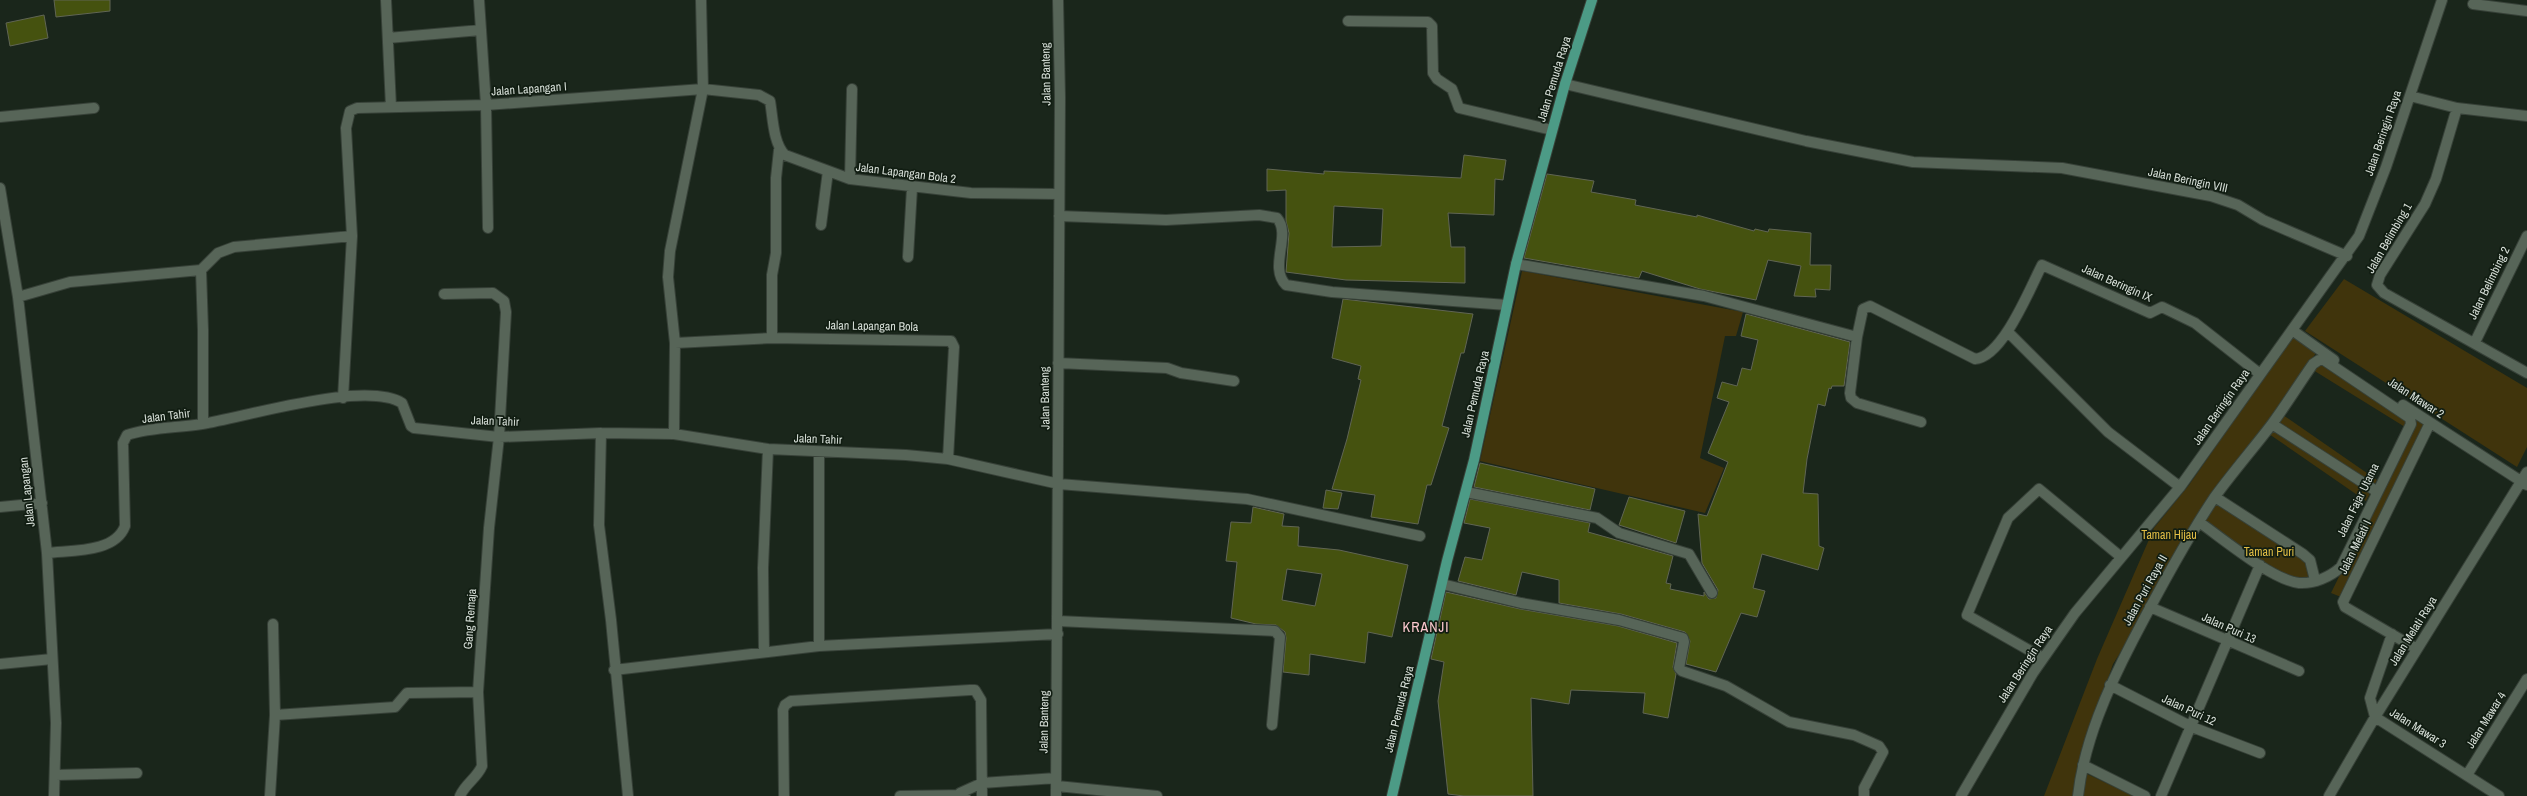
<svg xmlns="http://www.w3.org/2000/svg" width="2527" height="796" font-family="'Archivo Narrow',sans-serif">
	<rect width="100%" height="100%" fill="#1a261b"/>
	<path fill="#40340c" d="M1522,271l221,41 -7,24h-11l-25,122 24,10 -19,45 -225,-52z
		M2344,279l183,109v59l-10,20 -212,-136z
		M2292,337l24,16 -48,69 -155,242 -35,102 -4,30h-30l53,-137 57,-131 35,-43z
		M2321,361l87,56 -3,10 -92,-57z
		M2283,415l94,65 -11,21 -97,-67z
		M2416,420l9,5 -84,172 -10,-4z
		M2215,500l93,61 6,17 -15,2 -37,-16 -60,-43z
		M2085,773l49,23h-51z"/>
	<path fill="#45520f" stroke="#606554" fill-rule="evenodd" d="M54,0h56v11l-54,6z
		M44,15l4,23 -38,8 -4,-23z
		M1464,155l42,5 -3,20 -8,-1 -1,36 -46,-2 3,34h14v36l-119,-3 -60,-8 3,-39 -3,-12v-31l-19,1v-22l57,5v-3l137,7zM1334,206l49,3 -2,37 -49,1z
		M1547,174l47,7 -3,11 45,8 -1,5 62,12v-2l57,16 1,-2 13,3 1,-3 42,4 -1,32h21l-1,25 -15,-1 1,8 -22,-1 7,-30 -33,-6 -12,40 -56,-11 -58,-18 -3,7 -115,-20z
		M1343,299l130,15 -9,39h-3l-19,73 7,2 -18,57h-4l-9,39 -47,-7 4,-22 -43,-6 15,-50 14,-59 -3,-1 3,-13 -29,-8z
		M1746,314l104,28 -6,44h-12l-1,3 -2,-1 -4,18 -7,-2 -11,55 -4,34 15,1 1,52 5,2 -6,22 -56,-16 -9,34 12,3 -8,26 -16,-4 -25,59 -30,-8 4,-23 -5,-9 -64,-18 -62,-11v-23l-37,-8 -6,23 -58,-14 7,-24 17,3 8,-32 -26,-5 6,-24 120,24 -2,9 85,24 -7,27 5,1 -1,5 34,7v-4l5,7 7,-1 2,-8 -16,-27 -4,-49 9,2 21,-54 -20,-9 21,-51 -12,-4 5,-16 15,4 5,-18 9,2 7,-30 -17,-4z
		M1480,463l115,26 -5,21 -116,-23z
		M1326,490l16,3 -4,16 -15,-1z
		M1629,497l56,14 -9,32 -57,-18z
		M1253,507l31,7 -2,12 17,1 -1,19 41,4 69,15 -16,72 -24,-5 -3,31 -55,-9 -1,21 -26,-3 3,-34 -1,-6 -9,-7 -20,-1 -25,-6 6,-56 -11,-1 5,-39 20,1zM1287,569l35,5 -7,32 -33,-6z
		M1446,592l74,17 98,17 59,17 -4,24 3,7 -8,44 -25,-5 2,-20 -74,-3 -2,14 -38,-6 2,98h-69l-16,-2 -10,-93 6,-39 -13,-3z"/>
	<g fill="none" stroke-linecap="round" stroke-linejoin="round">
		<g stroke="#374138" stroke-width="12">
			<path id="lane" d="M0,664l52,-5"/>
		</g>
		<g stroke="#374138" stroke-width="12">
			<path id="street" d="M386,0l5,107
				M479,0l7,105 2,123
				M2473,4l54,7
				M1348,21l80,1 4,4 1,47 4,6 15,10 7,19 93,22
				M388,38l93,-8
				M1565,84l241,57 107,21 149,6 149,28 27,9 25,15 84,36
				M2410,96l47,12 70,8
				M2457,108l-21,71 -11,25 -45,71 -3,10 7,8 143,80
				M0,117l94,-9
				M850,179l2,-90
				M0,188l18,109 29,256 9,170 -2,73
				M1059,216l107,4 93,-5 18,3c15,17 -9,49 9,67l46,7 175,13
				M821,225l7,-54
				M908,257l4,-69
				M1516,264l188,32 153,41 6,-28 7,-3 105,53c28,-2 55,-71 67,-94l108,48 12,-6 33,16 65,51
				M201,270l2,60v94
				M444,294l49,-1 11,8 2,11 -7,125 -10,91 -11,164 4,74c-5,12 -17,18 -22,30
				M18,297l52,-15 131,-12 17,-17 16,-6 118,-11
				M2292,330l42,30
				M2008,332l100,100 72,55
				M1857,337l-7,56 1,5 6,5 64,19
				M772,338v-63l4,-22v-75l3,-28
				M2475,342l52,-106
				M675,343l97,-5 179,3 3,6 -6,112
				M1058,363l109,5 14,5 53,8
				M343,398l9,-162 -6,-108 4,-17 7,-3 129,-3 217,-16 56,6 11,6c3,17 3,42 15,54l65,24 121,14 87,1
				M2403,405l124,80
				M2272,424l104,67
				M601,433l-2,92 12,95 17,176
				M674,434l1,-91 -7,-66 2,-26 33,-162 -2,-89
				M819,452v194
				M1466,492l131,26 22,15 70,21 23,39
				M2215,497l88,57 7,6 5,20
				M0,507l42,-4
				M47,553c25,-3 68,0 78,-27l-2,-83 4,-8c24,-8 51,-7 75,-11 44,-7 163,-44 200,-21l9,23 3,2 85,9 102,-4 73,1 94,15 138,6 42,4 111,25 188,15 173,37
				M1442,584l79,19 98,17 64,18 1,4 -5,26 3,3 44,15 63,36 65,13 25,11 4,6 -19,36v8
				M2150,607l149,64
				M1058,621l217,10 5,6 -8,88
				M2392,634l-22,64 5,19 124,79
				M2417,649l-72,-42 -2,-5 87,-179
				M764,652l-1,-84 5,-119
				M2043,658l-76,-43 41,-97 31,-29 82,68
				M614,670l205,-24 239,-12
				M2110,685l82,42 68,26
				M275,715l120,-8 12,-14 71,-1
				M2083,765l62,31
				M55,775l82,-2
				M2467,775l60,-96
				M1057,786l100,10
				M960,793l22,-10 74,-5
				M270,796l5,-81 -2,-91
				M784,796l-1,-86 2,-5 6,-4 179,-11h5l6,10 1,96
				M900,796l65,-1
				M1056,796l4,-699 -2,-97
				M1961,796l72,-123 42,-60 105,-126 179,-251 27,-69 56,-167
				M2078,796c6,-54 30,-108 55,-156 25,-48 51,-97 81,-142 18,-25 39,-49 58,-74 14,-19 27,-40 41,-60l6,-4h5l86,58 1,6 -70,143c-11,10 -27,17 -42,16 -27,-3 -77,-45 -100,-61
				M2161,796l99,-231
				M2329,796l46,-79 152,-245"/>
		</g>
		<g stroke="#374138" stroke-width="12">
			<path id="primary" d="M1392,796l55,-235 27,-101 42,-196 49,-180 27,-84"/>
		</g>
		<use href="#lane" stroke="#576558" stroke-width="10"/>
		<use href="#street" stroke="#576558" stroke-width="10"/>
		<use href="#primary" stroke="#4c9b86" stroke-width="10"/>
	</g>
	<g text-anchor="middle" stroke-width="3.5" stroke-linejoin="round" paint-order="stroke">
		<g font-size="12" fill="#d7dfd8" stroke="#111d12">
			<text transform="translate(1046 74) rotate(-91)" y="4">Jalan Banteng</text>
			<text transform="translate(1554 79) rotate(-73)" y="4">Jalan Pemuda Raya</text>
			<text transform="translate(529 89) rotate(-4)" y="4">Jalan Lapangan I</text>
			<text transform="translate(2383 133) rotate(-71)" y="4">Jalan Beringin Raya</text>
			<text transform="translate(906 173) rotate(7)" y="4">Jalan Lapangan Bola 2</text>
			<text transform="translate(2188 180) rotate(12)" y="4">Jalan Beringin VIII</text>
			<text transform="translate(2389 238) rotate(-60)" y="4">Jalan Belimbing 1</text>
			<text transform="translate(2117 283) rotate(24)" y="4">Jalan Beringin IX</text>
			<text transform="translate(2489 283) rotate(-64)" y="4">Jalan Belimbing 2</text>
			<text transform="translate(872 326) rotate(1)" y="4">Jalan Lapangan Bola</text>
			<text transform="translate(1475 394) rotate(-77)" y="4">Jalan Pemuda Raya</text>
			<text transform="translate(1045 398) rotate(-91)" y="4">Jalan Banteng</text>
			<text transform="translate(2416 398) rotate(33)" y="4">Jalan Mawar 2</text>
			<text transform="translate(2221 407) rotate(-55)" y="4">Jalan Beringin Raya</text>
			<text transform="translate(166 416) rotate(-7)" y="4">Jalan Tahir</text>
			<text transform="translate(495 421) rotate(2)" y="4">Jalan Tahir</text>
			<text transform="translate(818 439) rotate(2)" y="4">Jalan Tahir</text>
			<text transform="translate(27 492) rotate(-96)" y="4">Jalan Lapangan</text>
			<text transform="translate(2358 500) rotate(-64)" y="4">Jalan Fajar Utama</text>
			<text transform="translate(2355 547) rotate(-64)" y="4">Jalan Melati I</text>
			<text transform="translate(2145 590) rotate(-61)" y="4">Jalan Puri Raya II</text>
			<text transform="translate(470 619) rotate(-86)" y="4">Gang Remaja</text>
			<text transform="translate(2229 628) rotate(24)" y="4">Jalan Puri 13</text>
			<text transform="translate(2413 631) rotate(-58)" y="4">Jalan Melati Raya</text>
			<text transform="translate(2025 664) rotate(-57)" y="4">Jalan Beringin Raya</text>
			<text transform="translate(1399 709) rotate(-76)" y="4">Jalan Pemuda Raya</text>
			<text transform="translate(2189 710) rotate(25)" y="4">Jalan Puri 12</text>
			<text transform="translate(2486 720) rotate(-58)" y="4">Jalan Mawar 4</text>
			<text transform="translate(1044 722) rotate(-89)" y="4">Jalan Banteng</text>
			<text transform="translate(2418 728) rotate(32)" y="4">Jalan Mawar 3</text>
		</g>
		<g font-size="12" fill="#e3bf46" stroke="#111d12">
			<text x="2169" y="539">Taman Hijau</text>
			<text x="2269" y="556">Taman Puri</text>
		</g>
		<g font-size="14" letter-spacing="1" fill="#fcc8cf" stroke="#111d12">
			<text x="1426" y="632">KRANJI</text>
		</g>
	</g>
</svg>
